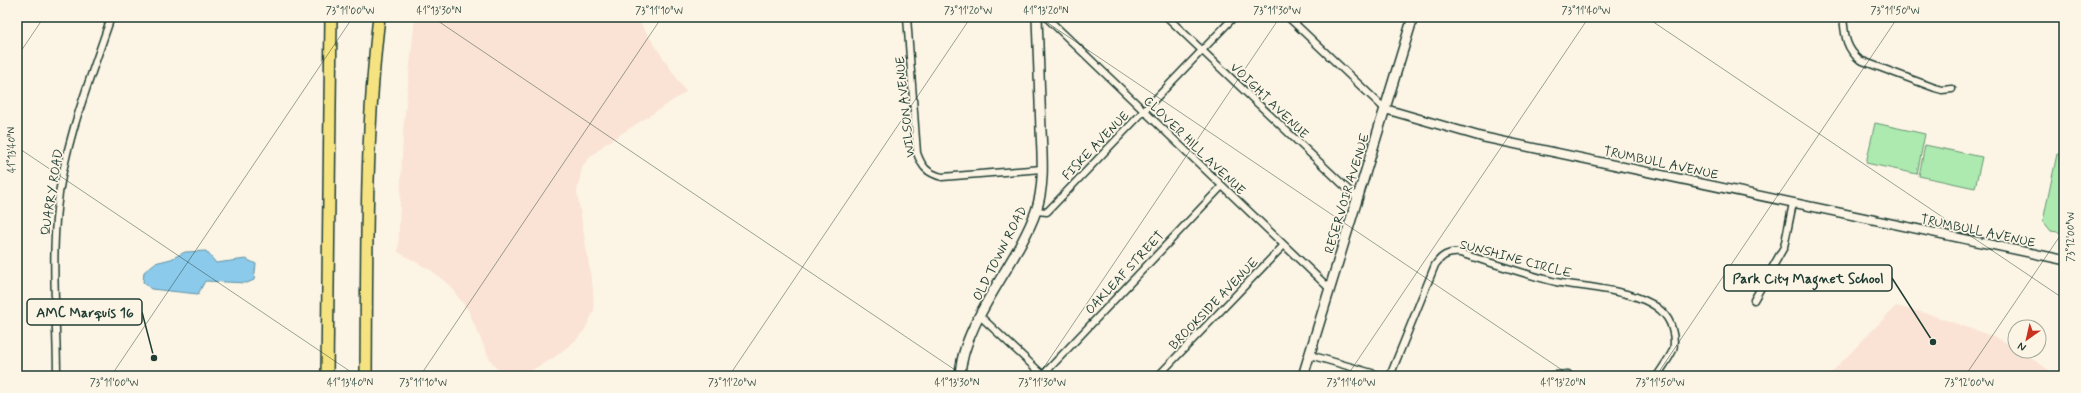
<svg xmlns="http://www.w3.org/2000/svg" width="2081" height="393" font-family="Mynerve,sans-serif">
	<rect width="100%" height="100%" fill="#fcf5e5"/>
	<filter id="ink" filterUnits="userSpaceOnUse"><feTurbulence type="fractalNoise" baseFrequency=".025" numOctaves="2"/><feDisplacementMap in="SourceGraphic" scale="8" xChannelSelector="R" yChannelSelector="G"/><feConvolveMatrix kernelMatrix="1 2 1 2 8 2 1 2 1" color-interpolation-filters="sRGB"/></filter>
	<g filter="url(#ink)">
		<path fill="#fae3d5" d="M415,17h221l50,75 -82,53 -16,14 -6,9 -5,24 16,97 1,22 -10,20 -8,9 -21,17 -33,19h-18l-8,-8 -7,-10 -21,-48 -19,-25 -17,-14 -34,-19 5,-120z
			M1896,306l33,8 68,24 18,9v4h6l37,25h-230z"/>
		<path fill="#adeab0" stroke="#669472" d="M1875,123l50,11 -8,40 -51,-11z
			M1925,145l57,12 -7,31 -56,-12z
			M2057,154l7,2v77l-13,-2 -8,-10z"/>
		<path fill="#8ccaec" stroke="#6092a2" d="M206,251l10,12 30,-4 10,5 -2,16 -7,3 -42,-2 -7,13 -47,-5 -8,-7 1,-10 11,-9 16,-4 14,-7z"/>
		<g fill="none" stroke-linecap="round" stroke-linejoin="round">
			<g stroke="#1f3d34" stroke-width="9">
				<path id="minor" d="M907,17l10,136c5,14 10,20 25,24l100,-8
					M1046,17l284,272
					M1167,17l190,181
					M1288,17l97,92
					M1843,17c2,18 2,31 17,43l75,28 7,2 10,-1
					M1036,211l11,1 187,-195
					M1754,300l30,-53 9,-44
					M980,316l64,60
					M1310,355l72,21
					M1043,375l179,-189
					M57,376c0,-55 -6,-111 0,-167 7,-66 33,-129 54,-192
					M1158,376l126,-131
					M1390,376l45,-111c7,-10 13,-13 25,-12 32,10 64,21 96,29 33,7 107,7 116,47 2,7 3,13 1,21 -4,9 -11,18 -16,26
					M1545,376l23,-2"/>
			</g>
			<g stroke="#1f3d34" stroke-width="11">
				<path id="tertiary" d="M1385,109l97,28 582,123"/>
			</g>
			<g stroke="#1f3d34" stroke-width="12">
				<path id="secondary" d="M960,376c2,-53 58,-113 76,-165 9,-26 6,-55 5,-81 -1,-38 -3,-75 -4,-113
					M1303,376l110,-359"/>
			</g>
			<g stroke="#1f3d34" stroke-width="14">
				<path id="motorway" d="M327,376l4,-359
					M366,376c1,-120 -1,-240 13,-359"/>
			</g>
			<use href="#minor" stroke="#fcf5e5" stroke-width="6"/>
			<use href="#tertiary" stroke="#fcf5e5" stroke-width="8"/>
			<use href="#secondary" stroke="#fcf5e5" stroke-width="9"/>
			<use href="#motorway" stroke="#f5e381" stroke-width="11"/>
		</g>
	</g>
	<path fill="none" stroke="#1f3d34" stroke-width="1" stroke-opacity="0.45" d="M432,17l532,359M1039,17l532,359M1646,17l418,282M17,57l27,-40M17,147l340,229M111,376l242,-359M420,376l242,-359M729,376l242,-359M1038,376l242,-359M1347,376l242,-359M1656,376l242,-359M1965,376l99,-146"/>
	<g text-anchor="middle" stroke-width="3.5" stroke-linejoin="round" paint-order="stroke">
		<g font-size="13" fill="#1f3d34" stroke="#fcf5e5">
			<text transform="translate(1270 100) rotate(44)" y="5">VOIGHT AVENUE</text>
			<text transform="translate(904 107) rotate(-96)" y="5">WILSON AVENUE</text>
			<text transform="translate(1095 145) rotate(-46)" y="5">FISKE AVENUE</text>
			<text transform="translate(1195 145) rotate(44)" y="5">CLOVER HILL AVENUE</text>
			<text transform="translate(1661 162) rotate(12)" y="5">TRUMBULL AVENUE</text>
			<text transform="translate(51 192) rotate(-81)" y="5">QUARRY ROAD</text>
			<text transform="translate(1346 193) rotate(-73)" y="5">RESERVOIR AVENUE</text>
			<text transform="translate(1978 230) rotate(12)" y="5">TRUMBULL AVENUE</text>
			<text transform="translate(999 253) rotate(-63)" y="5">OLD TOWN ROAD</text>
			<text transform="translate(1516 258) rotate(15)" y="5">SUNSHINE CIRCLE</text>
			<text transform="translate(1124 272) rotate(-47)" y="5">OAKLEAF STREET</text>
			<text transform="translate(1213 303) rotate(-46)" y="5">BROOKSIDE AVENUE</text>
		</g>
	</g>
	<path fill="none" stroke="#1f3d34" stroke-width="1.5" d="M1933 342L1892 278M154 358L142 312"/>
	<g fill="#1f3d34" stroke="#fcf5e5" stroke-width="1.5">
		<circle cx="1933" cy="342" r="4"/>
		<circle cx="154" cy="358" r="4"/>
	</g>
	<g fill="#fcf5e5" stroke="#1f3d34" stroke-width="1.5">
		<rect x="1724" y="265" width="168" height="26" rx="4"/>
		<rect x="27" y="299" width="115" height="26" rx="4"/>
	</g>
	<g font-size="14" text-anchor="middle" font-weight="bold" fill="#1f3d34">
		<text x="1808" y="283">Park City Magnet School</text>
		<text x="85" y="317">AMC Marquis 16</text>
	</g>
	<rect width="2081" height="393" fill="none" stroke="#fcf5e5" stroke-width="44"/>
	<g transform="translate(2027 339) rotate(214)"><circle r="19" fill="#fcf5e5" stroke="#a4ab9e"/>
	<path d="M0-3L7 15L0 10L-7 15Z" fill="#c8321e"/>
	<text y="-6" font-size="11" font-weight="bold" text-anchor="middle" fill="#1f3d34">N</text>
	</g>
	<rect x="22" y="22" width="2037" height="349" fill="none" stroke="#1f3d34" stroke-width="1.5"/>
	<g font-size="10" text-anchor="middle" fill="#1f3d34">
		<text x="350" y="14">73°11'00"W</text>
		<text x="439" y="14">41°13'30"N</text>
		<text x="659" y="14">73°11'10"W</text>
		<text x="968" y="14">73°11'20"W</text>
		<text x="1046" y="14">41°13'20"N</text>
		<text x="1277" y="14">73°11'30"W</text>
		<text x="1586" y="14">73°11'40"W</text>
		<text x="1895" y="14">73°11'50"W</text>
		<text transform="translate(11 150) rotate(-90)" y="4">41°13'40"N</text>
		<text transform="translate(2070 237) rotate(-90)" y="4">73°12'00"W</text>
		<text x="114" y="386">73°11'00"W</text>
		<text x="350" y="386">41°13'40"N</text>
		<text x="423" y="386">73°11'10"W</text>
		<text x="732" y="386">73°11'20"W</text>
		<text x="957" y="386">41°13'30"N</text>
		<text x="1042" y="386">73°11'30"W</text>
		<text x="1351" y="386">73°11'40"W</text>
		<text x="1563" y="386">41°13'20"N</text>
		<text x="1660" y="386">73°11'50"W</text>
		<text x="1969" y="386">73°12'00"W</text>
	</g>
</svg>
